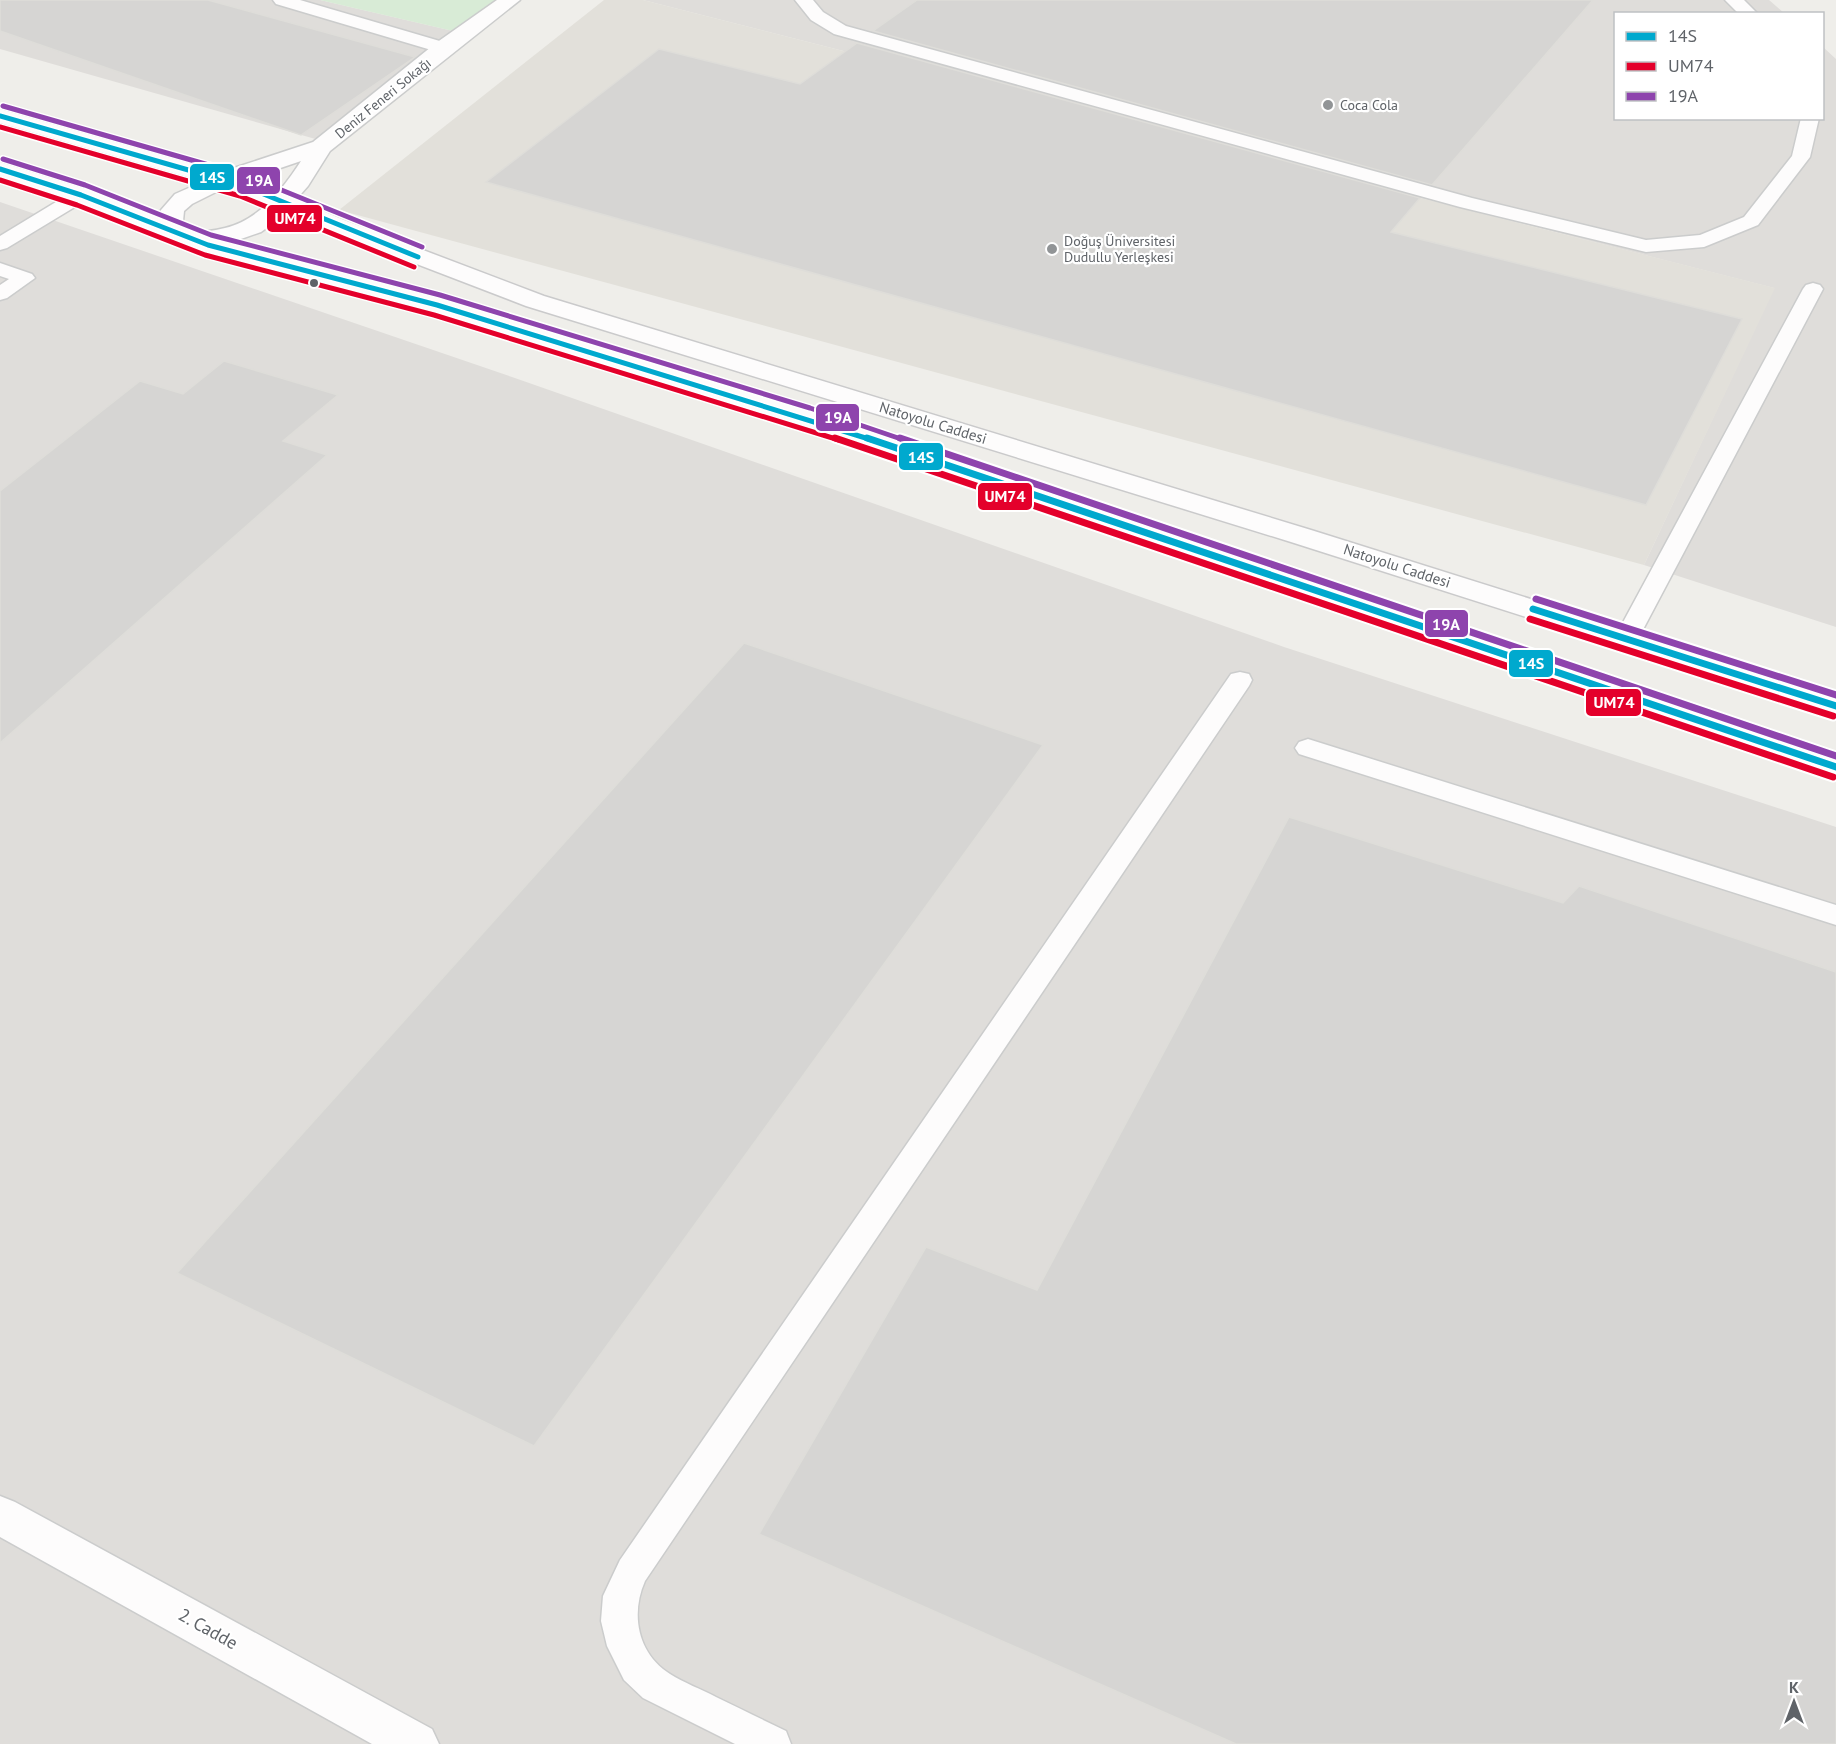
<svg xmlns="http://www.w3.org/2000/svg" width="1836" height="1744" font-family="'PT Sans',sans-serif">
	<rect width="100%" height="100%" fill="#efeeea"/>
	<path fill="#dfddda" d="M0,0h320l146,34 -147,106 -319,-91z
		M643,0h1126l15,13 -168,1v104h206l1,-71 13,12v568l-192,-62 130,-277z
		M0,202l512,175 772,270 552,180v917h-1836z"/>
	<path fill="#e2e0da" d="M604,0h39l1132,288 -131,277 -1305,-355z"/>
	<path fill="#d8ebd6" d="M320,0h182l-36,34z"/>
	<path fill="#d6d5d3" stroke="#deddd9" stroke-width="1.5" d="M0,0h208l207,57 -114,78 -301,-104z
		M917,0h676l-161,185 -559,-154z
		M857,43l563,155 -29,34 351,87 -96,186 -1160,-323 173,-133 141,35z
		M224,361l114,34 -55,46 44,14 -327,288v-252l140,-110 43,13z
		M744,643l299,102 -509,701 -357,-173z
		M1289,817l274,86 16,-17 257,86v772h-600l-477,-210 167,-287 111,43z"/>
	<g fill="none" stroke-linecap="round" stroke-linejoin="round">
		<g stroke="#cbcccc" stroke-width="3">
			<path id="service" d="M273,0h27l150,44 3,4 -3,4h-12l-162,-48z
				M795,0h18l10,12 23,14 626,172 174,42 54,-5 44,-18 48,-61 9,-38h18l-9,39 -52,68 -54,22 -58,5 -186,-45 -626,-173 -23,-14z
				M1725,0h19l14,14h-19z
				M81,189l7,2 3,4 -3,4 -81,49 -7,2v-14l74,-45z
				M0,263l32,11 3,4 -28,20 -7,2v-15l9,-6 -9,-3z
				M1813,283l7,2 3,4 -185,350 -3,5 -9,3 -9,-3 -3,-5 189,-350 3,-4z
				M1240,672l9,2 3,6 -3,6 -604,895c-15,34 -7,73 25,93 14,9 31,15 46,23 23,11 47,23 70,34l5,13h-56l-92,-46 -19,-18 -17,-34 -6,-25 2,-25 17,-36 611,-886z
				M1308,739l528,166v20l-537,-171 -4,-6 4,-6z"/>
		</g>
		<g stroke="#cbcccc" stroke-width="3">
			<path id="minor" d="M497,0h23l-190,151 -22,35 -29,33 -18,13 -23,8 -42,7 -9,-2 -3,-5 3,-5c13,-3 26,-4 38,-7 34,-8 58,-39 76,-67l-73,25 -36,18 -8,7 -2,20 -3,5 -9,2 -9,-2 -3,-5 3,-21 14,-16 59,-26 79,-26 123,-99z
				M0,1496l15,6 417,227 7,15h-67l-372,-207z"/>
		</g>
		<g stroke="#cacacb" stroke-width="3">
			<path id="secondary" d="M0,109l252,72 92,39 200,76 767,234 525,165v21l-545,-174 -765,-236 -198,-76 -92,-39 -236,-68z
				M0,162l89,28 128,50 229,60 370,112 1020,344v22l-1038,-354 -370,-114 -229,-60 -126,-50 -73,-23z"/>
		</g>
		<use href="#service" fill="#fdfcfc" fill-rule="evenodd"/>
		<use href="#minor" fill="#fdfcfc" fill-rule="evenodd"/>
		<use href="#secondary" fill="#fdfcfc" fill-rule="evenodd"/>
		<g stroke="#fff" stroke-width="8">
			<path id="bus-1-far1" d="M0,116l244,70 174,71
				M0,169l81,26 127,50 229,60 435,135"/>
		</g>
		<g stroke="#fff" stroke-width="11">
			<path id="bus-1" d="M867,438l969,329
				M1533,609l303,97"/>
		</g>
		<g stroke="#fff" stroke-width="8">
			<path id="bus-2-far1" d="M0,127l240,69 174,71
				M0,180l77,25 128,50 229,60 405,125"/>
		</g>
		<g stroke="#fff" stroke-width="11">
			<path id="bus-2" d="M835,438l998,339
				M1530,619l303,97"/>
		</g>
		<g stroke="#fff" stroke-width="8">
			<path id="bus-3-far1" d="M3,106l244,70 175,71
				M3,159l82,26 126,50 229,60 370,113 94,32"/>
		</g>
		<g stroke="#fff" stroke-width="11">
			<path id="bus-3" d="M900,438l936,318
				M1536,599l300,96"/>
		</g>
		<use href="#bus-1-far1" stroke="#00a9ce" stroke-width="5"/>
		<use href="#bus-1" stroke="#00a9ce" stroke-width="7"/>
		<use href="#bus-2-far1" stroke="#e4002b" stroke-width="5"/>
		<use href="#bus-2" stroke="#e4002b" stroke-width="7"/>
		<use href="#bus-3-far1" stroke="#8e44ad" stroke-width="5"/>
		<use href="#bus-3" stroke="#8e44ad" stroke-width="7"/>
	</g>
	<g fill="#919496" stroke="#fff" stroke-width="2">
		<circle cx="1328" cy="105" r="6"/>
		<circle cx="1052" cy="249" r="6"/>
	</g>
	<circle fill="#5f6368" stroke="#fff" stroke-width="2" cx="314" cy="283" r="5"/>
	<g text-anchor="middle" stroke-width="4.5" stroke-linejoin="round" paint-order="stroke">
		<g font-size="14" fill="#5f6368" stroke="#fff">
			<text transform="translate(383 98) rotate(-39)" y="5">Deniz Feneri Sokağı</text>
		</g>
		<g font-size="14" fill="#5f6368" stroke="#fff" text-anchor="start">
			<text x="1340" y="110">Coca Cola</text>
			<text x="1064" y="246">Doğuş Üniversitesi<tspan x="1064" dy="16">Dudullu Yerleşkesi</tspan></text>
		</g>
		<g font-size="15" fill="#5f6368" stroke="#fff">
			<text transform="translate(933 423) rotate(17)" y="5">Natoyolu Caddesi</text>
			<text transform="translate(1397 566) rotate(18)" y="5">Natoyolu Caddesi</text>
		</g>
		<g font-size="18" fill="#5f6368" stroke="#fff">
			<text transform="translate(208 1629) rotate(29)" y="6">2. Cadde</text>
		</g>
	</g>
	<g stroke="#fff" stroke-width="2">
		<rect x="189" y="163" width="46" height="28" rx="6" fill="#00a9ce"/>
		<rect x="236" y="166" width="45" height="29" rx="6" fill="#8e44ad"/>
		<rect x="266" y="204" width="57" height="29" rx="6" fill="#e4002b"/>
		<rect x="815" y="403" width="45" height="29" rx="6" fill="#8e44ad"/>
		<rect x="898" y="442" width="46" height="29" rx="6" fill="#00a9ce"/>
		<rect x="977" y="482" width="56" height="29" rx="6" fill="#e4002b"/>
		<rect x="1424" y="609" width="45" height="29" rx="6" fill="#8e44ad"/>
		<rect x="1508" y="649" width="46" height="29" rx="6" fill="#00a9ce"/>
		<rect x="1585" y="688" width="57" height="29" rx="6" fill="#e4002b"/>
	</g>
	<g font-size="16" text-anchor="middle" font-weight="bold" fill="#fff">
		<text x="212" y="183">14S</text>
		<text x="259" y="186">19A</text>
		<text x="295" y="224">UM74</text>
		<text x="838" y="423">19A</text>
		<text x="921" y="463">14S</text>
		<text x="1005" y="502">UM74</text>
		<text x="1446" y="630">19A</text>
		<text x="1531" y="669">14S</text>
		<text x="1614" y="708">UM74</text>
	</g>
	<rect x="1614" y="12" width="210" height="108" fill="#ffffff" stroke="#bfc1c3" stroke-width="1.5"/>
	<rect x="1626" y="32" width="30" height="9" fill="#00a9ce" stroke="#bfc1c3" stroke-width="1.5"/>
	<text x="1668" y="42" font-size="18" fill="#5f6368">14S</text>
	<rect x="1626" y="62" width="30" height="9" fill="#e4002b" stroke="#bfc1c3" stroke-width="1.5"/>
	<text x="1668" y="72" font-size="18" fill="#5f6368">UM74</text>
	<rect x="1626" y="92" width="30" height="9" fill="#8e44ad" stroke="#bfc1c3" stroke-width="1.5"/>
	<text x="1668" y="102" font-size="18" fill="#5f6368">19A</text>
	<g transform="translate(1794 1702)" stroke="#ffffff" stroke-width="4.5" paint-order="stroke">
	<path d="M0-4.5L10 22L0 15L-10 22Z" fill="#5f6368"/>
	<text y="-9" font-size="16" font-weight="bold" text-anchor="middle" fill="#5f6368">K</text>
	</g>
</svg>
